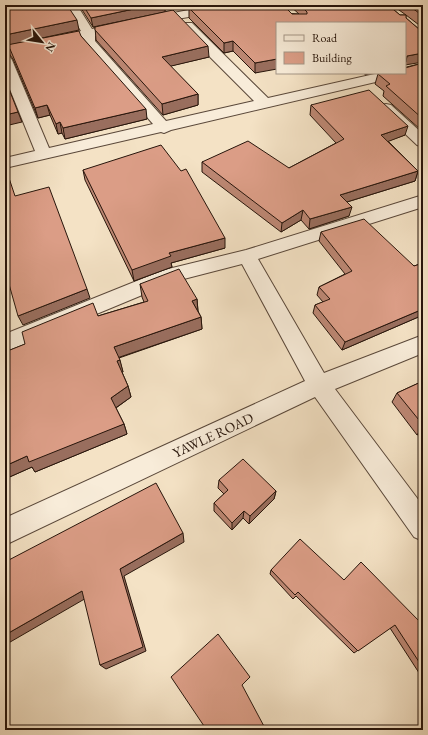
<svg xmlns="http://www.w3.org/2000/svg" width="428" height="735" font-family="'EB Garamond',serif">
	<rect width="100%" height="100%" fill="#f4e2c5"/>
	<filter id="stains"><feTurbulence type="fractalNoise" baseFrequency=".005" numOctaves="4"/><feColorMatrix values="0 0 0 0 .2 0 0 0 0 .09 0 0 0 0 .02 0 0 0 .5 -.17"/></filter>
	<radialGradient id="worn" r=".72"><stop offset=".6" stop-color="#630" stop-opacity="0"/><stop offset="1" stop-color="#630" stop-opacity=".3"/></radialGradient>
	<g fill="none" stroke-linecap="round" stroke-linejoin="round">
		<g stroke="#5a483a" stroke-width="2">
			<path id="minor" d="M65,5h12l15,24 122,-24h27l-2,3 -4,1 -58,10 -82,17v5l71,80 88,-20 -72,-72 -1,-3 1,-3h10l76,75 111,-25h25l-2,3 -5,1 -226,53 -7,3 -3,-1 -156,36v-10l30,-7 -30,-74v-21l5,1 2,3 37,88 104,-24 -69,-79 -2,-6 -77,16v-8l76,-16z
				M386,104l5,1 32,29v13l-6,-2 -36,-34 -2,-3 2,-3z
				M423,195v12l-165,52 66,114 99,-38v18l-88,36 88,117v35l-9,-4 -99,-140 -310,148v-27l300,-137 -63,-117 -66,17 -171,71v-18l159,-64 82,-20z"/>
		</g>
		<use href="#minor" fill="#f8ecd9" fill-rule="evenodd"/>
	</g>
	<path fill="#bc8773" stroke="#27150b" d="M79,5h86v7l44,45 -39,9 28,28v11l-35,10 -67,-75 -1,-13h-2z
		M176,5h29l-24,4z
		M289,5h99l12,10h6l-14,-10h31v23l-17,-13v3l14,12 -15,36v-43l-150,50 -22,-22 -9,2 -35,-35v-10l110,6z
		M81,36l66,83 -82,20 -3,-6 -4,1 -8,-19 -12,3 -25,-59 -3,-4 -3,-10z
		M423,63v66l-2,1 -38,-34 1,-5 -9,-7 3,-10z
		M311,105l94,30 -17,6 30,30 -3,10 -68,21 2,14 -40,13 -8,-9 -20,12 -79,-60v-10l87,6 47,-25 -26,-28z
		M83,170l142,78 -54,15 1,4 -38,14 -49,-101z
		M321,232l93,34 9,-3v52l-81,35 -29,-37 2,-8 8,-3 -6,-7 2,-8 26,-13 -26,-33z
		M140,284l57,15 1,12 3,6 1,12 -83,29 4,14h-1l6,14 3,11 -15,11 8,16 3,10 -92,38 -3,-5 -27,12v-127l93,-36 46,-14 -2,-5z
		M423,381v55l-3,-3 -3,2 -25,-33 5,-9z
		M219,480l57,11 -2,8 -25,25 -6,-6 -11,12 -18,-19v-8l10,-9 -6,-6z
		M271,570l73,10 79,44v55l-33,-51 -36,25 -58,-57 -3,3 -23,-25z"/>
	<path fill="#996e5e" stroke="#27150b" d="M153,5h12v7l-72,15 -2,-9z
		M180,5h25l-24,4z
		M77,20l2,10 -74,16v-11z
		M233,41v10l-9,2v-10z
		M208,46l1,11 -46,11 -1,-11z
		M423,53v9l-18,3 2,-9z
		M277,59v10l-22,4v-10z
		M365,73h7l-7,2z
		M198,94v11l-35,10 -1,-11z
		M47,105l3,10 -12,3 -3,-10z
		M146,109l1,10 -82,20 -2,-11z
		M18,112l4,10 -17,4v-11z
		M60,122l2,11 -4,1 -2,-10z
		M423,123v6l-2,1z
		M408,126l-3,9 -26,10 2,-10z
		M418,171l-3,10 -78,24 3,-10z
		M352,207l-3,9 -40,13 1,-10z
		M303,210l-2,10 -20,12 1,-9z
		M225,238v10l-54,15 1,4 -38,14 -2,-11 37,-17z
		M87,289l3,9 -67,27 -5,-9z
		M197,299l1,13 -6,-11z
		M423,309v6l-81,35 3,-8z
		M201,317l1,12 -85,29 -3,-11z
		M120,360l3,12 -3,1 -3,-12z
		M128,386l3,11 -17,12 -3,-11z
		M124,424l3,10 -92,38 -3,-5 -27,12v-13l22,-10z
		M423,426v3l-3,4 -3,2z
		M276,491l-2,8 -25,25 1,-8z
		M244,511l-1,7 -11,12v-7z
		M183,533l1,9 -60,34 22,75 -40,18 -6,-4 20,-96z
		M82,591l6,6 -83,48v-10z"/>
	<path fill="#db9d86" stroke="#27150b" d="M5,5h62l10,15 -72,15z
		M83,5h70l-62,13z
		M209,5h74l9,9h15v-2l-7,-7h88l12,10h6v3l14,12 3,1v22l-16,3 -1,6h-1v-39h-128v36l-22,4 -22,-22 -9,2 -35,-35z
		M408,5h15v11z
		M173,10l35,36 -46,11 36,37 -36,10 -67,-74v-3z
		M79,31l2,5 65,73 -83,19 -3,-6 -4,2 -9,-19 -12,3 -25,-59 -3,-4z
		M423,63v56l-37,-33 4,-2 -12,-10 3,-1h24v-5z
		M5,79l13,33 -13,3z
		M369,90l39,36 -27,9 37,36 -78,24 12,12 -42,12 -7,-9 -21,13 -80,-61 46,-21 41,27 55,-29 -33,-34z
		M161,145l20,26 5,-2 39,69 -56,15 2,3 -39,14 -49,-100z
		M8,175l7,21 34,-9 38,102 -69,27 -13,-46v-94z
		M364,219l50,47 9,-3v46l-78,33 -30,-37 15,-6 -11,-12 33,-16 -31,-39z
		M179,269l18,30 -5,2 9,16 -87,30 6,13 -3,1 11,25 -17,12 13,26 -95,38 -2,-6 -22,10v-114l20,-8 -3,-12 71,-29 5,13 50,-15 -8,-17z
		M423,381v44l-26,-32z
		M243,459l33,32 -26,25 -6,-5 -12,12 -18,-20 14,-13 -9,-10z
		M156,483l27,50 -63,36 23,78 -43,18 -18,-74 -77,44v-73z
		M300,539l44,41 17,-18 62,63v43l-28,-43 -37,26 -60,-59 -3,3 -24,-25z
		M218,634l32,43 -8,8 24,45h-67l5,-4 -33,-49z"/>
	<g text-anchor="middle" stroke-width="3" stroke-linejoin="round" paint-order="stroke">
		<g font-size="14" fill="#27150b" stroke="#f8ecd9">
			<text transform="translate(213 435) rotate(-25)" y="5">YAWLE ROAD</text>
		</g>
	</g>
	<rect width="428" height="735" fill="none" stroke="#f4e2c5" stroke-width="20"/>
	<rect x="6" y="6" width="416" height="723" fill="none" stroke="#27150b" stroke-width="2"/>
	<rect x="10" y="10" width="408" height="715" fill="none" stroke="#27150b"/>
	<rect x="276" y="22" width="130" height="52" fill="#f8ecd9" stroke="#a49687"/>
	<rect x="284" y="35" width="20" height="6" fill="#f8ecd9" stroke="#a49687"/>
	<text x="312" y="42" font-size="12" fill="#27150b">Road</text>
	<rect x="284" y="52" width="20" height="12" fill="#db9d86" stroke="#a49687"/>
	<text x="312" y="62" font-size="12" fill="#27150b">Building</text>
	<g transform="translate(42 42) rotate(120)" stroke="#f8ecd9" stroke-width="3" paint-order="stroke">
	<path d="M0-3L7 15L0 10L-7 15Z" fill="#27150b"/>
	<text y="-6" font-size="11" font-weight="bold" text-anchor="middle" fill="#27150b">N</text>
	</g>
	<rect width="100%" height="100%" filter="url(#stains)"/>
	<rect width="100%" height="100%" fill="url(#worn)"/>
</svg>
